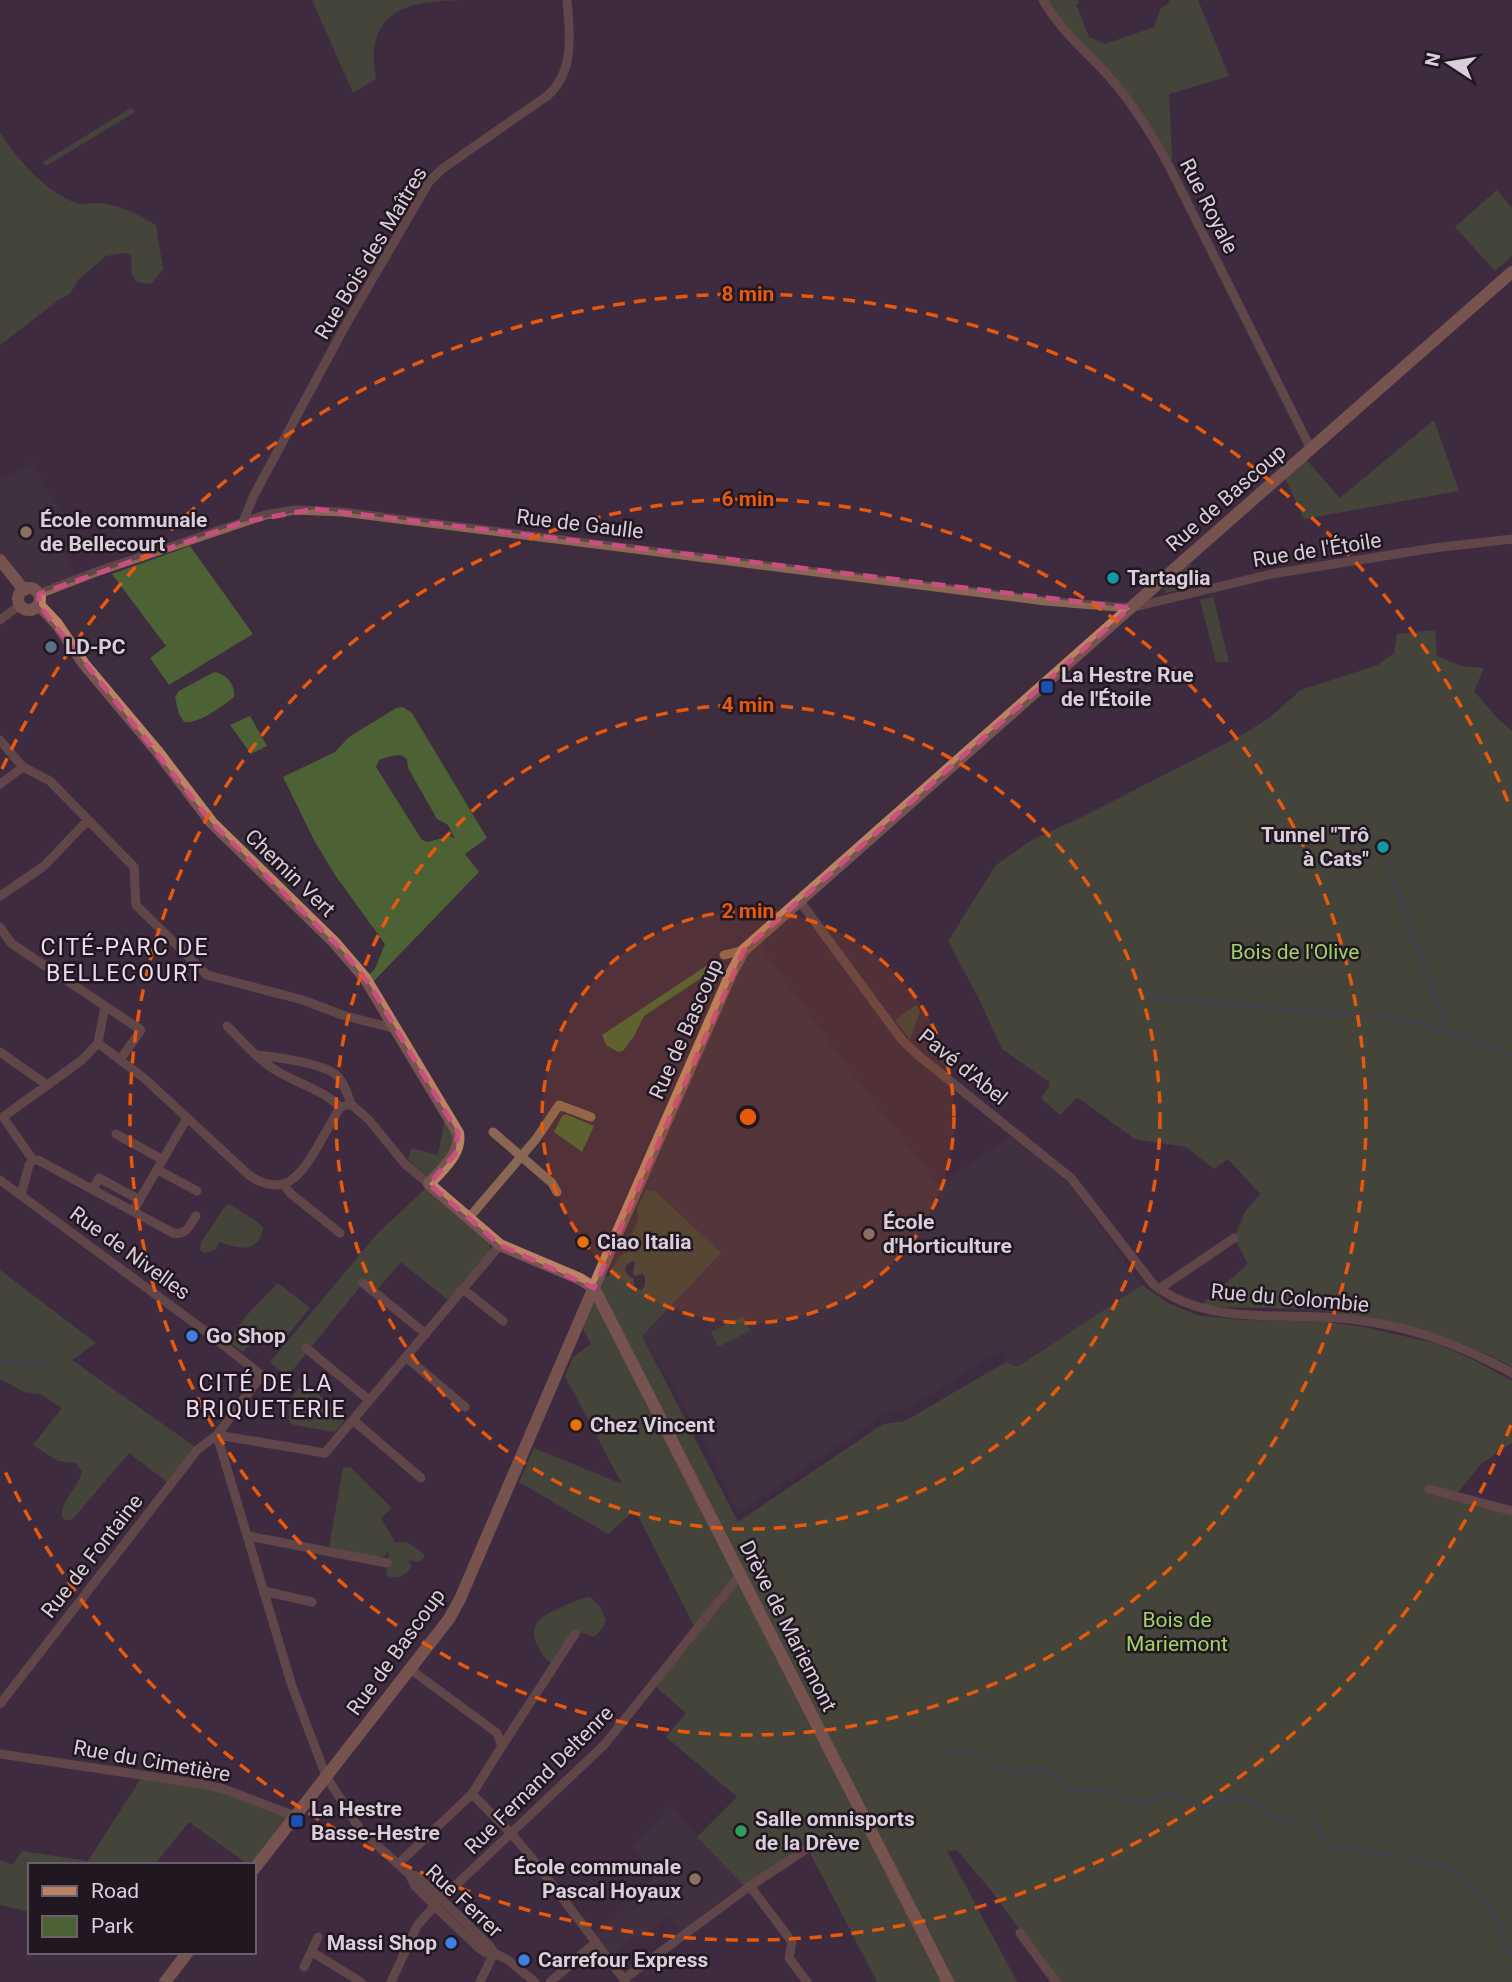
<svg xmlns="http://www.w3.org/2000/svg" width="1512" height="1982" font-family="Roboto,sans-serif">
	<rect width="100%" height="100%" fill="#3e2c3f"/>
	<path fill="#443542" d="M32,463l29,50 -15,8 31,58 -41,12 -8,-2 -28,-29v-79z
		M759,945l97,133 82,107 73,-48 43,33 19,19 69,96 -126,82 -10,-5 -4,-12 -93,58 -21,4 -150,101 -39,-82 -91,-153 9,-21 6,-4 14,-35 -1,-10 96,-223 16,-29z
		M671,1805l26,32 45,47 -60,48 -15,-16 -27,23 -4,-4 -23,21 -17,-20 61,-61 -25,-29z"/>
	<path fill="#4d6234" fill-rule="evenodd" d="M312,0h147c-39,2 -80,4 -85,51 -1,9 1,19 2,28l-23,14z
		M1043,0h35l1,3 -3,1 13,33 16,7 49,-17 7,-19 7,-4 2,-4h28l31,76 -60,18 3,65 -4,5 -22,-38z
		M131,108l4,4 -89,54 -3,-4z
		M0,133c17,26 49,63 80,71 5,1 10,-1 16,-1 22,1 41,11 60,22l7,44 -12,15 -14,-2 -5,-7 -1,-20 -5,-2 -20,3 -28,24 -8,14 -10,5 -60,46z
		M1497,190l15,18v48l-17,15 -40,-44z
		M1434,420l25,71 -155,28 -21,-45 20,-18 37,42z
		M190,546l63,88 -84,51 -19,-27 16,-12 -54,-72z
		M1190,564l9,21 -33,8 -3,-5 1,-3z
		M1213,597l2,7 14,58h-13l-16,-62z
		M1435,630l2,26 24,10 23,2 -10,23 25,29 13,11v636c-55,-32 -125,-48 -188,-56 -41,-5 -83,-1 -123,-6l47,-41 -14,-26 11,-26 15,-18 -32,-35 -14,10 -28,-22 -51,-8 -58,-42 -17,18 -19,-17 8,-11v-5l-47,-33 -22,-48 -32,-60 48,-76 36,-25 50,-23 160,-82 27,-17 32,-28 77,-25 16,-12 3,-19z
		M214,672c13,2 21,12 20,25 -11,9 -35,27 -50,25l-5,-8 -4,-17 4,-6z
		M403,707l9,6 75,125 -22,16 14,18 -109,113 -5,-7 10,-9 10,-25 -50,-69 -20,-33 -32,-65 52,-25 14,-15 47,-29zM401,755l6,4 1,9 29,51 11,6 7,14 -5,-3 -22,6 -6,-2 -46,-73 3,-7 12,-4z
		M250,716l17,30 -16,8 -21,-29z
		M709,964l7,2 -1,5h-3l-68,45 -10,20 -11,15 -5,1 -12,-7 -4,-10z
		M916,1005l4,6 -10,29 -15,-20z
		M566,1114l28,12 -12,26 -28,-20 8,-16z
		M445,1118l9,16 -1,16 -25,27 -20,-18 4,-11 26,7z
		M426,1188l63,55 1,8 -42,49 -47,-38 -26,30 -12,-9 -76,94 -17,-15 108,-129z
		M646,1190l9,1 66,62 -79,83 96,186 145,-98 22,-3 101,-59 11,5 125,-82 26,18 29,12 44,5 79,1 44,6 70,16 36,15 42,23v62l-31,21 -25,31 56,14v473h-455l-64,-89 -36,-43 -10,1 70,131h-63l-210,-411 204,411h-71l-69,-133 -62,39 -49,-51 40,-40 -71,-60 20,-24 -32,-28 42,-55 -61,-120 -27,24 -89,-52 15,-34 88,36 -57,-108 8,-19 18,-13 -12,-23 21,-48 8,4 10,-19 5,-3 16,-36 -2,-10z
		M229,1204l30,19 4,5c-4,25 -23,22 -43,14l-5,8 -11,3 -4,-3 1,-8 25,-37z
		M0,1270l96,73 -24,17 126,89 -27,36 -42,-32 -57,67h-6l-4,-3c-2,-16 16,-29 20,-45l-6,-9 -18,-2 -25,-16 29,-37 -22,-14 -16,-2 -24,-13z
		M278,1283l32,25 -24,29 -8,-6 -5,5 -10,-7 -20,23 -15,-11 19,-26z
		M743,1316l7,15 -32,16 -7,-15z
		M306,1387l7,3 33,27 -6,10 -6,5 -40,-7 -4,-2c-3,-12 0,-26 9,-35z
		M350,1467l42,41 -11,10 15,25c13,-5 18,6 28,11v3l-5,5 -11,-2 3,6 -1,4c-9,7 -15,10 -24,5l3,-24 -7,7 -53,-11 14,-79z
		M590,1597l9,8 7,16 -5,9 -7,7 -10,-4 -9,1 -23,29c-8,-4 -10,-9 -14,-17 -13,-23 8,-32 26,-40 9,-4 16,-8 26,-9z
		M143,1775l59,9 93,32 -41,49h-5l-60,-43 -35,43h-124v47l-30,-7v-45l13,5 9,-14 66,10z"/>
	<path fill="#062537" stroke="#465868" stroke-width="2" d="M631,1261h5l-2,13 3,1 5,-3 4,5v9l-4,5h-5l-3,-2 -1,-9c-6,-6 -10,-4 -8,-15z"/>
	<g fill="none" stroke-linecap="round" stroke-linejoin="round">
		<path stroke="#465868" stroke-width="2.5" d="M1386,859l62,174
			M1136,996l272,24 76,24 28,12
			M0,1361l34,4 13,-3
			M945,1749l5,2 21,1 9,3 15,10 26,7 13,-3 10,1 10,4 7,11 9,6 37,-2 9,7 25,7 8,-1 19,-8 34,12 41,-9 10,4 8,8 11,7 9,3h13
			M1312,1818c5,7 7,19 13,24 10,7 58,12 72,14
			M1410,1858l32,7 13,6 10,7 27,35 7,12 2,13 11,18"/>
		<path stroke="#8a6753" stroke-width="9" d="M1043,0c16,28 38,47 60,70 26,28 47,61 65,94l143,285
			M243,522l11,-27 90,-167 85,-146 13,-13 105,-73c28,-24 23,-63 20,-96
			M39,594l57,-22 169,-57 29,-5 48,2 703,89 85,7 141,-34 163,-26 78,-9
			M0,620l20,-15
			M0,740l23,27 27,14 84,86 2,38 71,70 96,25 39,15 54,14
			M0,784l23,-17
			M0,896l44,-30 44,-46
			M799,900l103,140 17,16 152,122 82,106c56,44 131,27 197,35 60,7 110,25 162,54
			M0,927l11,16 130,87 -21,30 -22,-17 7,-37
			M724,955l20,-5
			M227,1026c16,16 31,34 50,45 21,13 45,18 63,36
			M0,1052l47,33
			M257,1055c19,2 63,8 78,19 9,7 12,20 16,30
			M120,1060l24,18 106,98c36,23 51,-2 68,-30 7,-13 15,-26 22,-39l11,-3 18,16 36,44 24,20
			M493,1132l59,51 5,9
			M116,1134l47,26
			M33,1160l-30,-43 79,-57 16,-17
			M158,1170l39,21
			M0,1180l208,153 52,41 -2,6 -41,55 -19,14 -198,255
			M284,1185l6,8 50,40
			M93,1189l6,-11 41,22
			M21,1195l8,-30 4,-5h5l135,73c13,3 17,-8 23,-17
			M133,1211l54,-93
			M468,1219l68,-80 23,-34 32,12
			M363,1283l63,51
			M463,1289l40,32
			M1159,1289l75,-51
			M306,1348l63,52
			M406,1357l59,50
			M353,1420l68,58
			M217,1435l75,251 34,90 35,55 48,43 6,12 27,27 37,35 7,5h8l14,7 27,22
			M217,1435l108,18 175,-208
			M1429,1489l83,22
			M248,1536l139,27
			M264,1591l48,11
			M502,1746l73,-112
			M0,1754l202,30 22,5 71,27
			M472,1794l39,39 24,29 91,120
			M398,1864l74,-70 30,-48 -5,-13 -87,-64
			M409,1874l8,2 72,69 5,8
			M750,1886l42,56 -3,16 18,24
			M1020,1933l36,49
			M312,1952l49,30
			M304,1967l14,-30
			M624,1979l126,-93 58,-38
			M391,1982l26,-56 18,-21 170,-161 135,-169
			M480,1982l14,-29
			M550,1982l45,-39"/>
		<path stroke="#bb8363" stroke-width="12" d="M0,560l24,30
			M18 599a11 11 0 1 1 22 0a11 11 0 1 1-22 0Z
			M39,605l18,19 27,40 73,87 55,72 122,119 31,36 93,155c4,21 -17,37 -29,51l71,61 80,34 14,9
			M594,1288l354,694
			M254,1869l195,-250 11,-20 140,-326 131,-299 13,-24 436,-386 332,-292
			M165,1982l23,-30"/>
	</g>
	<path d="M0 0H1512V1982H0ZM315,509l815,99 -386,342 -150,338 -94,-43 -71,-61 26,-30 3,-21 -88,-148 -27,-34 -131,-128 -173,-218v-11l204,-72z" fill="#3e2c3f" fill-opacity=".55" fill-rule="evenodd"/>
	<path fill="none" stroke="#c94f81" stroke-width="5" stroke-dasharray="14 9" stroke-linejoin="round" d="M315,509l815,99 -386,342 -150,338 -94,-43 -71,-61 26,-30 3,-21 -88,-148 -27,-34 -131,-128 -173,-218v-11l204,-72z"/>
	<circle cx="748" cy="1117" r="206" fill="#e8590c" fill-opacity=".12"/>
	<g fill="none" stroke="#e8590c" stroke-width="3.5" stroke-dasharray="12 9">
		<circle cx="748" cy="1117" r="206"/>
		<circle cx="748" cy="1117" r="412"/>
		<circle cx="748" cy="1117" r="618"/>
		<path d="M1511 1425A823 823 0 0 1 2 1465M2 769A823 823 0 0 1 1511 809"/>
	</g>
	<g fill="#8d6e63" stroke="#201720" stroke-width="2.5">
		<circle cx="26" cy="532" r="7"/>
		<circle cx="869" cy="1234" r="7"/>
		<circle cx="695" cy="1879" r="7"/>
	</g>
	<g fill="#0f9aa8" stroke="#201720" stroke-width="2.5">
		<circle cx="1113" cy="578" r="7"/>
		<circle cx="1383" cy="847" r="7"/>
	</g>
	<circle fill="#5c6f8a" stroke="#201720" stroke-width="2.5" cx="51" cy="647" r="7"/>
	<g fill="#1a4fb4" stroke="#201720" stroke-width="2.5">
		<rect x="1040" y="680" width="14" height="14" rx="3.5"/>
		<rect x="290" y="1814" width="14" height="14" rx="3.5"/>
	</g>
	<g fill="#e8710a" stroke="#201720" stroke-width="2.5">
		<circle cx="583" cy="1242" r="7"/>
		<circle cx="576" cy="1425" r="7"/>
	</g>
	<g fill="#3f7fe0" stroke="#201720" stroke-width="2.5">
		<circle cx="192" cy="1336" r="7"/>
		<circle cx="451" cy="1943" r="7"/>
		<circle cx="524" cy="1960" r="7"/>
	</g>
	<circle fill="#2e9e5b" stroke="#201720" stroke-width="2.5" cx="741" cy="1831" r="7"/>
	<g text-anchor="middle" stroke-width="5" stroke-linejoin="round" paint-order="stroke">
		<g font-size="21" fill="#dacedb" stroke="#201720">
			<text transform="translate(1209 206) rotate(63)" y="7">Rue Royale</text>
			<text transform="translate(371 253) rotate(-59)" y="7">Rue Bois des Maîtres</text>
			<text transform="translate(1226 498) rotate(-41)" y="7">Rue de Bascoup</text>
			<text transform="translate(580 524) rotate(7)" y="7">Rue de Gaulle</text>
			<text transform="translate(1317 550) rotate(-9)" y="7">Rue de l'Étoile</text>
			<text transform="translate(290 873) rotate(44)" y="7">Chemin Vert</text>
			<text transform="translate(686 1029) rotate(-66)" y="7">Rue de Bascoup</text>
			<text transform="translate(963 1067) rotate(39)" y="7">Pavé d'Abel</text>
			<text transform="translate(130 1253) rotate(36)" y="7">Rue de Nivelles</text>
			<text transform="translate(1290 1298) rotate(5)" y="7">Rue du Colombie</text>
			<text transform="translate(92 1556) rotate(-52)" y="7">Rue de Fontaine</text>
			<text transform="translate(788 1626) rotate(63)" y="7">Drève de Mariemont</text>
			<text transform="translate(396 1652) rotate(-54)" y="7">Rue de Bascoup</text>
			<text transform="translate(152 1761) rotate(10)" y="7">Rue du Cimetière</text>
			<text transform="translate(539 1780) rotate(-45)" y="7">Rue Fernand Deltenre</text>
			<text transform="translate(464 1901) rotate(43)" y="7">Rue Ferrer</text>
		</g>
		<g font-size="21" font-weight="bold" fill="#dacedb" stroke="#201720" text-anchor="start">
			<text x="40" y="527">École communale<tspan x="40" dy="24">de Bellecourt</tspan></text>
			<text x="1127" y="585">Tartaglia</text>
			<text x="65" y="654">LD-PC</text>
			<text x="1061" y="682">La Hestre Rue<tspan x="1061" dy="24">de l'Étoile</tspan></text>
			<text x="1369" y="842" text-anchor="end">Tunnel "Trô<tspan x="1369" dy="24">à Cats"</tspan></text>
			<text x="883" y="1229">École<tspan x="883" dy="24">d'Horticulture</tspan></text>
			<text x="597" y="1249">Ciao Italia</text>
			<text x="206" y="1343">Go Shop</text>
			<text x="590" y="1432">Chez Vincent</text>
			<text x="311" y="1816">La Hestre<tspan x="311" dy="24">Basse-Hestre</tspan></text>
			<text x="755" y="1826">Salle omnisports<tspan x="755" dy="24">de la Drève</tspan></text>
			<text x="681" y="1874" text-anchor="end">École communale<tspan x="681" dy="24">Pascal Hoyaux</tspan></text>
			<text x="437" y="1950" text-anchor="end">Massi Shop</text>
			<text x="538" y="1967">Carrefour Express</text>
		</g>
		<g font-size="21" fill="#a2d363" stroke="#201720">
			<text x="1295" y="959">Bois de l'Olive</text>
			<text x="1177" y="1627">Bois de<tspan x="1177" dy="24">Mariemont</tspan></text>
		</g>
		<g font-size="23" letter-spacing="2" fill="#f0d9f2" stroke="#201720">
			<text x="125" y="955">CITÉ-PARC DE<tspan x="125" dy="26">BELLECOURT</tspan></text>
			<text x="266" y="1391">CITÉ DE LA<tspan x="266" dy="26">BRIQUETERIE</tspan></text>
		</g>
	</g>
	<circle cx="748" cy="1117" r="10" fill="#e8590c" stroke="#201720" stroke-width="3.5"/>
	<g font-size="21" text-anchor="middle" font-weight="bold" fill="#e8590c" stroke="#201720" stroke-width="5" stroke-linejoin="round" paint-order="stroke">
		<text x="748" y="301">8 min</text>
		<text x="748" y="506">6 min</text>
		<text x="748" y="712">4 min</text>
		<text x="748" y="918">2 min</text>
	</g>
	<rect x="28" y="1863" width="228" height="91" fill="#201720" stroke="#6a606b" stroke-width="2"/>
	<rect x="42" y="1886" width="35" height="10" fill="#bb8363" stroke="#6a606b" stroke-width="2"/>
	<text x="91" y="1898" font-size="21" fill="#dacedb">Road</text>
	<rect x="42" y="1916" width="35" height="21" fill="#4d6234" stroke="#6a606b" stroke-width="2"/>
	<text x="91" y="1933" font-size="21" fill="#dacedb">Park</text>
	<g transform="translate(1449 63) rotate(282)" stroke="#201720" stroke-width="5" paint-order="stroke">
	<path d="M0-5L12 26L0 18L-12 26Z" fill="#dacedb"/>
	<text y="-10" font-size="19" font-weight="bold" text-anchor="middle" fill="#dacedb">N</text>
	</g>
</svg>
